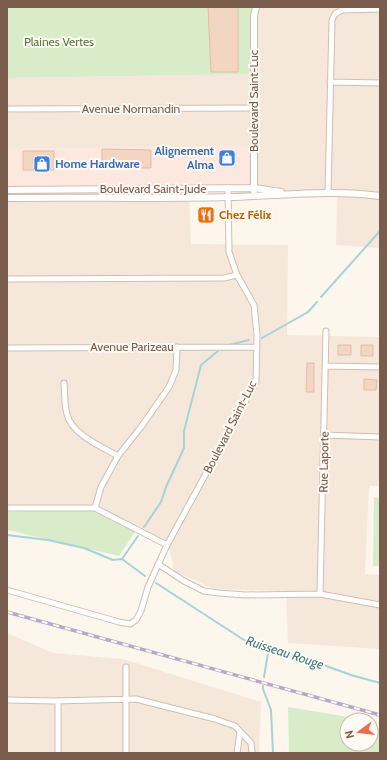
<svg xmlns="http://www.w3.org/2000/svg" width="387" height="760" font-family="Cabin,sans-serif">
	<rect width="100%" height="100%" fill="#fdf6ec"/>
	<path fill="#f5e8da" d="M256,7h124v241l-44,-3 1,-48 -81,2 -2,-10 -2,-43 -245,3v-71l244,-4z
		M7,188h182l2,56 97,1 -1,90 93,2v149h-11l-4,88 15,1v74l-92,-6 -2,-52 -72,-2 -40,-18 -5,-24 -74,-39 -88,-2z
		M7,633l46,20 70,6 138,43 -2,51h-252z"/>
	<path fill="#fde8e0" d="M253,146v41l-246,1v-39z"/>
	<path fill="#d8ecc9" d="M7,7h245l-1,67 -244,4z
		M374,497l6,1v68h-7z
		M95,508l42,21 -18,27 -112,-26v-18z
		M288,707l61,10 9,3h-11v24h24v-19l9,3v25h-91z"/>
	<g fill="none" stroke-linecap="round" stroke-linejoin="round">
		<path stroke="#a5d3da" stroke-width="2" d="M321,297l59,-66
			M262,338l46,-26 9,-10
			M229,345l20,-5
			M144,527l17,-25 5,-15 18,-39v-17l17,-66 17,-14
			M7,535l41,5 36,8 29,12 9,-1 23,17
			M122,559l16,-23
			M156,583l88,57 25,7 8,1 74,27 29,8
			M264,677l5,-30
			M263,686v3l8,21 2,43"/>
	</g>
	<path fill="#f3d5c3" stroke="#e6bba3" d="M208,7h30v65h-27z
		M102,149l49,1v18h-49z
		M23,151h31v19h-31z
		M338,345h13v10h-13z
		M361,345h12v11h-12z
		M307,363h7v29h-8z
		M364,379l13,1 -1,10h-12z"/>
	<g fill="none" stroke-linecap="round" stroke-linejoin="round">
		<g stroke="#d1beb0" stroke-width="7">
			<path id="minor" d="M330,82l50,1
				M7,109l247,-1
				M328,193l4,-173 3,-6 7,-4 38,-1
				M7,279l217,-1 13,-3
				M7,348l250,-1
				M325,366l55,1
				M64,383c1,10 0,21 3,31 4,20 35,33 51,42
				M324,435l56,2
				M7,508h88l72,37
				M95,508l6,-21 17,-31 23,-29 28,-40 7,-17 1,-23
				M158,564l26,17 20,10 15,2 26,2 75,-1 60,11
				M7,590l112,32 11,2 6,-4 5,-9 7,-24 19,-42 89,-163 1,-47 -3,-30 -17,-30 -8,-23 -1,-63
				M320,594l6,-263
				M126,667v86
				M7,700l47,1 82,-2 79,20 20,7 16,17 1,10
				M58,701v52
				M237,753l3,-21"/>
		</g>
		<g stroke="#d1beb0" stroke-width="8">
			<path id="tertiary" d="M7,190l247,-2 27,4
				M254,191v-175l2,-9
				M7,198c74,-1 148,1 222,-1 50,-1 101,-8 151,-1"/>
		</g>
		<use href="#minor" stroke="#fff" stroke-width="5"/>
		<use href="#tertiary" stroke="#fff" stroke-width="6"/>
		<g stroke="#b9a8c9" stroke-width="3.5">
			<path id="rail" d="M7,612l373,103"/>
		</g>
		<use href="#rail" stroke="#fffaf3" stroke-width="2" stroke-dasharray="6" stroke-linecap="butt"/>
	</g>
	<defs>
		<g id="shop-square" transform="scale(0.9)"><rect x="-9" y="-9" width="18" height="18" rx="4" fill="#3f7fe0" stroke="#fffaf3"/><path d="M-5-2.5h2.3a2.7 3.5 0 0 1 5.4 0H5L5.5 6h-11ZM-1.5-2.5h3a1.5 2.3 0 0 0-3 0Z" fill="#fff"/></g>
		<g id="restaurant-square" transform="scale(0.9)"><rect x="-9" y="-9" width="18" height="18" rx="4" fill="#e8710a" stroke="#fffaf3"/><path d="M-5-6h1v4h1v-4h1v4h1v-4h1v5L-1.5 .5V6h-2V.5L-5-1ZM5-6V6H3V1.5H1.5Q1.5-4 5-6Z" fill="#fff"/></g>
	</defs>
	<g fill-rule="evenodd">
		<use href="#shop-square" x="227" y="158"/>
		<use href="#shop-square" x="42" y="164"/>
		<use href="#restaurant-square" x="206" y="215"/>
	</g>
	<g text-anchor="middle" stroke-width="4" stroke-linejoin="round" paint-order="stroke">
		<g font-size="12" fill="#537a41" stroke="#fffaf3">
			<text x="59" y="46">Plaines Vertes</text>
		</g>
		<g font-size="12" fill="#7a5c4d" stroke="#fffaf3">
			<text transform="translate(254 101) rotate(-90)" y="4">Boulevard Saint-Luc</text>
			<text x="131" y="113">Avenue Normandin</text>
			<text x="153" y="193">Boulevard Saint-Jude</text>
			<text x="132" y="351">Avenue Parizeau</text>
			<text transform="translate(230 427) rotate(-63)" y="4">Boulevard Saint-Luc</text>
			<text transform="translate(324 462) rotate(-89)" y="4">Rue Laporte</text>
		</g>
		<g font-size="12" font-weight="bold" fill="#366cbe" stroke="#fffaf3" text-anchor="end">
			<text x="214" y="155">Alignement<tspan x="214" dy="14">Alma</tspan></text>
			<text x="55" y="168" text-anchor="start">Home Hardware</text>
		</g>
		<g font-size="12" font-weight="bold" fill="#c56008" stroke="#fffaf3" text-anchor="start">
			<text x="219" y="219">Chez Félix</text>
		</g>
		<g font-size="13" font-style="italic" fill="#437c86" stroke="#fffaf3">
			<text transform="translate(285 652) rotate(18)" y="5">Ruisseau Rouge</text>
		</g>
	</g>
	<rect width="387" height="760" fill="none" stroke="#7a5c4d" stroke-width="16"/>
	<g transform="translate(359 732) rotate(255)"><circle r="19" fill="#fffaf3" stroke="#cabbb1"/>
	<path d="M0-3L7 15L0 10L-7 15Z" fill="#e76f51"/>
	<text y="-6" font-size="11" font-weight="bold" text-anchor="middle" fill="#7a5c4d">N</text>
	</g>
</svg>
